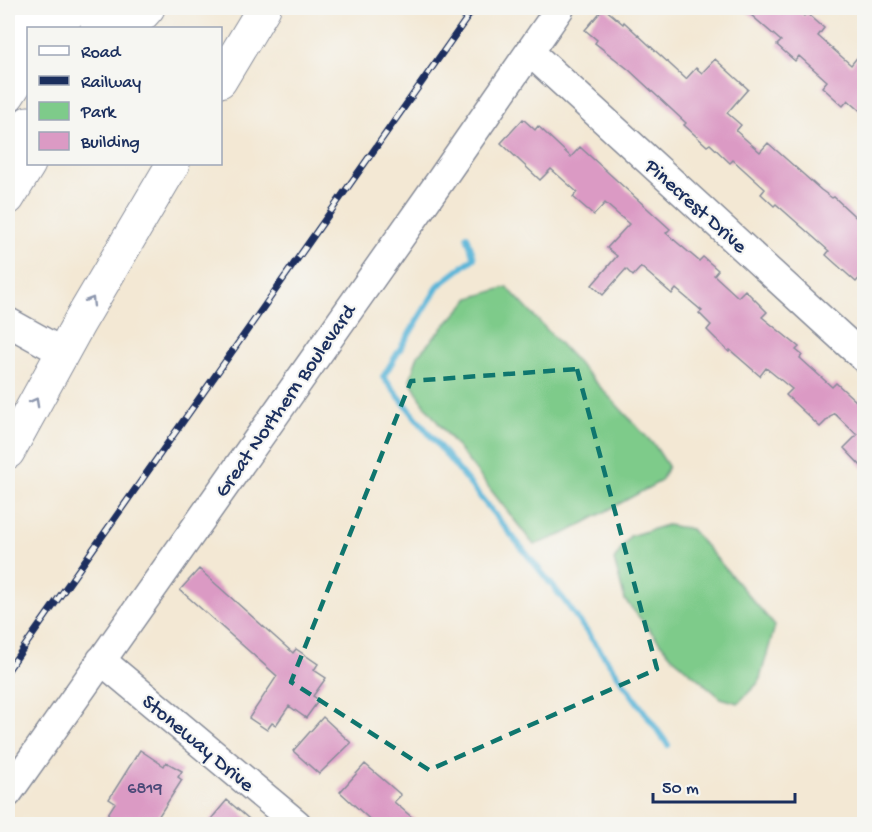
<svg xmlns="http://www.w3.org/2000/svg" width="872" height="832" font-family="'Gochi Hand',sans-serif">
	<rect width="100%" height="100%" fill="#f6f6f2"/>
	<filter id="ink" filterUnits="userSpaceOnUse"><feTurbulence type="fractalNoise" baseFrequency=".0167" numOctaves="2"/><feDisplacementMap in="SourceGraphic" scale="12" xChannelSelector="R" yChannelSelector="G"/><feConvolveMatrix kernelMatrix="1 2 1 2 8 2 1 2 1" color-interpolation-filters="sRGB"/></filter>
	<filter id="wash" filterUnits="userSpaceOnUse"><feTurbulence type="fractalNoise" baseFrequency=".008" numOctaves="4" result="noise"/><feDisplacementMap in="SourceGraphic" scale="24" xChannelSelector="R" yChannelSelector="G"/><feGaussianBlur stdDeviation="1.35" result="paint"/><feColorMatrix in="noise" values="0 0 0 0 0 0 0 0 0 0 0 0 0 0 0 0 0 1.4 0 .05"/><feComposite in="paint" operator="in"/></filter>
	<g filter="url(#wash)">
		<rect width="100%" height="100%" fill="#f3e8d4"/>
		<path fill="#7ecb8a" stroke="#4c7d74" stroke-width="1.5" d="M507,287l148,159 13,20 -7,15 -95,52 -32,12 -109,-139 -15,-26 8,-25 52,-57z
			M667,525l24,4 84,97 -16,56 -21,21 -17,-5 -50,-42 -46,-56 -11,-40 16,-24z"/>
		<g fill="none" stroke-linecap="round" stroke-linejoin="round">
			<path stroke="#5ab5d8" stroke-width="6" d="M467,236l7,22 -35,27 -56,92 181,223 104,145"/>
		</g>
		<g id="blocks">
			<path fill="#db9ac4" d="M604,8l19,16 1,-2 62,57 10,-11 6,5 13,-14 33,30 -21,24 14,12 -5,6 24,21 8,-9 53,47 11,8 2,-1 30,28v48l-8,9 -30,-27 3,-4 -53,-47 -2,2 -13,-12 4,-5 -32,-29 -3,3 -20,-19 -3,2 -23,-21 2,-2 -58,-54 -33,-26 2,-3 -12,-10z
				M743,8h52l9,8 3,-3 17,15 -6,8 33,29 13,-16v65l-16,-14 -5,6 -21,-19 5,-6 -28,-25 -4,5 -18,-16 4,-4z
				M523,119l12,11 3,-4 33,31 9,-10 90,82 -4,4 33,28 4,-4 15,13 -4,5 24,22 7,-7 22,22 -5,5 37,30 -3,3 6,5 -2,3 32,29 4,-4 21,19 7,-8v75l-20,-21 13,-13 -23,-22 -14,14 -34,-32 6,-6 -26,-21 -6,8 -30,-26 -1,2 -22,-22 4,-5 -12,-12 3,-2 -26,-22 -4,5 -31,-27 -8,9 -7,-7 -23,26 -11,-10 25,-29 -10,-8 22,-24 -24,-21 -11,12 -21,-18 4,-5 -26,-23 -11,11 -39,-37z
				M199,569l94,84 3,-4 22,15 -4,6 12,8 -13,18 6,4 -13,18 -17,-12 -13,19 -4,-2 -5,7 -18,-12 28,-42 -97,-86z
				M323,717l28,26 -32,31 -26,-23z
				M140,750l24,16 2,-4 16,9 -4,6 4,3 -29,45h-52l14,-22 -6,-4z
				M365,764l36,31 -7,7 27,23h-45l-36,-33z
				M227,800l29,25h-50z"/>
		</g>
	</g>
	<g filter="url(#ink)">
		<use href="#blocks" fill-opacity="0" stroke="#878c99" stroke-width="1.5"/>
		<g fill="none" stroke-linecap="round" stroke-linejoin="round">
			<g stroke="#878c99" stroke-width="31">
				<path id="minor" d="M530,52l334,306
					M8,322l54,30
					M101,660l196,164
					M8,793l432,-612 120,-173"/>
			</g>
			<g stroke="#878c99" stroke-width="35">
				<path id="highway" d="M56,28l17,-20
					M97,28l17,-20
					M130,28l18,-20
					M8,48l32,-40
					M220,81l44,-73
					M8,95l20,-31
					M8,154l20,-31
					M8,198l21,-34
					M8,452l71,-129 94,-159"/>
			</g>
			<use href="#minor" stroke="#fff" stroke-width="28"/>
			<use href="#highway" stroke="#fff" stroke-width="33"/>
			<g stroke="#1b2f5e" stroke-width="7">
				<path id="rail" d="M8,670l466,-662"/>
			</g>
			<use href="#rail" stroke="#f6f6f2" stroke-width="4.5" stroke-dasharray="14" stroke-linecap="butt"/>
		</g>
		<defs><path id="oneway-chevron" d="M-2-3.5L2.5 0L-2 3.5" fill="none" stroke-width="1.6" stroke-linecap="round" stroke-linejoin="round" transform="scale(1.5)"/></defs>
		<g stroke="#8d97ae">
			<use href="#oneway-chevron" transform="translate(91 301) rotate(-59)"/>
			<use href="#oneway-chevron" transform="translate(35 402) rotate(-61)"/>
		</g>
	</g>
	<path fill="none" stroke="#0f766e" stroke-width="4.5" stroke-dasharray="12 8" stroke-linejoin="round" d="M577,369l80,300 -228,101 -138,-88 120,-301z"/>
	<g text-anchor="middle" stroke-width="4.5" stroke-linejoin="round" paint-order="stroke">
		<g font-size="18" fill="#4b4a78">
			<text x="145" y="793">6819</text>
		</g>
		<g font-size="21" fill="#1b2f5e" stroke="#f6f6f2">
			<text transform="translate(697 205) rotate(42)" y="7">Pinecrest Drive</text>
			<text transform="translate(284 400) rotate(-55)" y="7">Great Northern Boulevard</text>
			<text transform="translate(199 742) rotate(40)" y="7">Stoneway Drive</text>
		</g>
	</g>
	<rect width="872" height="832" fill="none" stroke="#f6f6f2" stroke-width="30"/>
	<rect x="27" y="27" width="195" height="138" fill="#f6f6f2" stroke="#9ea6b7" stroke-width="1.5"/>
	<rect x="39" y="46" width="30" height="9" fill="#ffffff" stroke="#9ea6b7" stroke-width="1.5"/>
	<text x="81" y="57" font-size="18" fill="#1b2f5e">Road</text>
	<rect x="39" y="76" width="30" height="9" fill="#1b2f5e" stroke="#9ea6b7" stroke-width="1.5"/>
	<text x="81" y="87" font-size="18" fill="#1b2f5e">Railway</text>
	<rect x="39" y="102" width="30" height="18" fill="#7ecb8a" stroke="#9ea6b7" stroke-width="1.5"/>
	<text x="81" y="117" font-size="18" fill="#1b2f5e">Park</text>
	<rect x="39" y="132" width="30" height="18" fill="#db9ac4" stroke="#9ea6b7" stroke-width="1.5"/>
	<text x="81" y="147" font-size="18" fill="#1b2f5e">Building</text>
	<path d="M653 793v9h142v-9" fill="none" stroke="#1b2f5e" stroke-width="3"/>
	<text x="662" y="793" font-size="18" fill="#1b2f5e" stroke="#f6f6f2" stroke-width="4.5" paint-order="stroke">50 m</text>
</svg>
